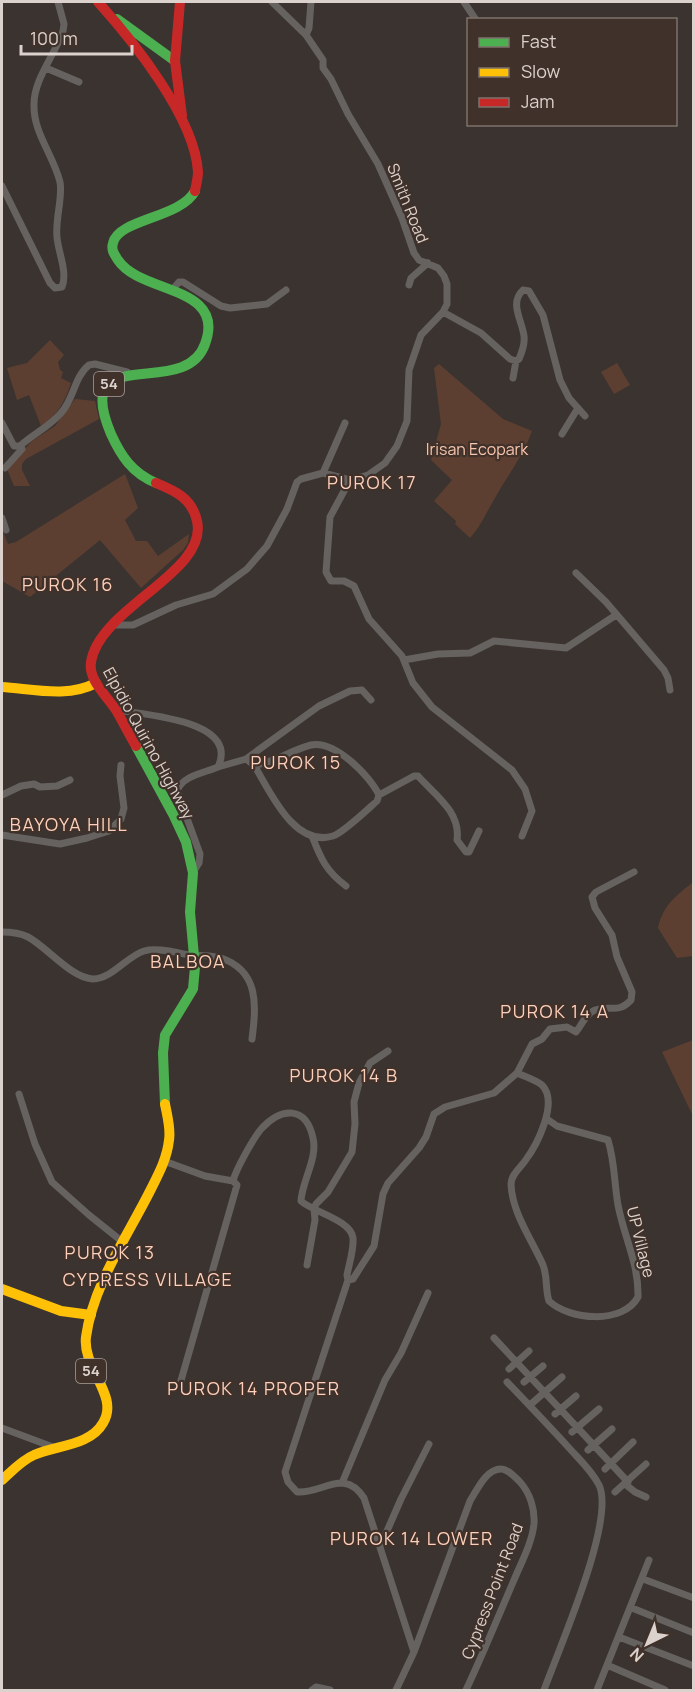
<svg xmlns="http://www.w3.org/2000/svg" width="695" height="1692" font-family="Manrope,sans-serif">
	<rect width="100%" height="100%" fill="#3b332f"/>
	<path fill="#5d3f32" d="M50,340l14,15 -6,7 2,8 3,2 -2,6 10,5c-6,18 -13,32 -30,43l-12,-31 -12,5 -10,-32 20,-5z
		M617,363l13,22 -16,9 -13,-22z
		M439,364l64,55 29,12c-9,25 -24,44 -37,67 -8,13 -14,28 -25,40l-15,-14 1,-3 -22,-20 18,-21 -21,-20 10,-36 -7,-56z
		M75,399l20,2 4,18 -73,40 -4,5v6l8,16h-16l-7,-17 25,-28 23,-15z
		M125,474l13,34 -13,12 11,21h11l11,15 31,-22 -1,9 -5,7 -42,38 -41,-48 -70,57 -28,-16v-52l6,15 8,-2z
		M693,882v74l-16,2 -19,-30c5,-23 17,-31 35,-46z
		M693,1040h1l-1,76 -31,-64z"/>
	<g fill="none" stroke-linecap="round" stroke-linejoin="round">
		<path stroke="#656260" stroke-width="7" d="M464,2l12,18
			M306,35l3,-7 2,-26
			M46,68l33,14
			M2,186l48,97 5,5 7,-1c6,-15 -4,-35 -5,-50 -2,-17 6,-40 3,-55 -7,-28 -27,-49 -26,-78 0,-25 21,-49 29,-73l1,-7 -6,-22
			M409,285l2,-7 17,-15
			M173,289l6,-7h4l38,24 9,2 37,-4 19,-14
			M443,312l38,21 29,26 6,2 3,-2c3,-7 6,-16 5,-23 -2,-16 -15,-33 -1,-46l6,1 14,24 17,65 9,18 16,18
			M513,378l3,-17
			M2,423l12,23h6c13,-12 29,-19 41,-33 13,-14 13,-36 28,-48l6,-1 32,8
			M562,434l16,-26
			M5,468l17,-19 -2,-3
			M323,473l22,-50
			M350,480l-20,37 -4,55 5,9h13l10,5 15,33 33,37 11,27 19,24 80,63 13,19 7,22 -10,25
			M2,518l4,12
			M576,573l30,29 58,68 4,8 2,12
			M115,625h18l43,-20 37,-11 34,-25 20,-23 20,-37 10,-27 4,-3 22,-6 27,7 18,-5 17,-12 12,-17 10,-25 2,-51 12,-35 22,-23 4,-8v-20l-3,-8 -6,-8 -19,-8 -5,-7 -12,-35 -24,-54 -30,-50 -17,-35 -8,-11v-8l-17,-25 -34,-33
			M404,660l34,-6 32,-1 24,-12 72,7 50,-33
			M117,710c28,5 123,10 101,57 -14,6 -36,9 -41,24l23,63 -1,9 -5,8
			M246,759l8,6c16,26 40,83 79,71 10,-3 35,-27 44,-35l2,-6 35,-19h4c17,19 43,36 39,64l9,12h3l10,-21
			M254,765c21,-2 37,-15 57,-20 24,-5 59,31 68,50
			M218,767l28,-8 73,-53 31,-15 12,-1 9,10
			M2,795l19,-9 13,-2 6,3 17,-1 13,-6
			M2,835l58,9 27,-6 22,-7 12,-12 3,-11 -4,-32 1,-11
			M312,836c9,23 14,35 34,50
			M2,932c8,0 18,1 26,5 19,10 43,41 65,42 19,0 34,-23 51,-28 13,-4 33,2 46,4 10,1 21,0 31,3 39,13 35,49 31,81
			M517,1073l15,-29 10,-5 8,-10 17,-2 9,5c6,-7 9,-18 19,-22 16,-5 23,4 36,-10l1,-8 -15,-35 -5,-22 -17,-27 -3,-11 4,-5 38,-20
			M19,1094l16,50 17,38 37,33 35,28
			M164,1161l41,15 28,5c3,-12 21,-44 29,-53 20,-21 44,-22 51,10 5,20 -11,43 -12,63 12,11 50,19 52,37 1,12 -4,26 -6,37l1,5 -63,192 3,10 9,10c26,2 47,-25 67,6l50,154 -18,38
			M307,1265l8,-45 -1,-11 2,-5 12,-12 24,-40 3,-28 -1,-22 5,-19 11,-20 18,-12
			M348,1280l5,-1 21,-33 9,-52 5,-11 31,-35 7,-11 8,-23 11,-7 49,-14 23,-20c7,3 19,7 25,12 17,17 -5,60 -17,76 -5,7 -14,14 -14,23 1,29 21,56 32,81 5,13 2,25 6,36 20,19 74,24 89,-4 1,-33 -14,-60 -20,-92 -4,-23 -3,-42 -10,-65l-51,-14 -10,-7
			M494,1338l134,144
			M509,1369l20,-18
			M507,1382c21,22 42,44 63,67 10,11 22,22 29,36 17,35 -41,166 -55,205
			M524,1382l19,-16
			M180,1384l57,-199 -4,-4
			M530,1405l32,-28
			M555,1414l21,-18
			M2,1428l51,19
			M572,1432l27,-23
			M588,1450l24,-21
			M605,1469l28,-27
			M342,1483l43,-103 16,-27 27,-60
			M625,1484l10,8 11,5
			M615,1492l31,-28
			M380,1547l21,-48 28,-55
			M643,1579l51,19
			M632,1608l62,25
			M619,1637l75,29
			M414,1652l56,-151c7,-11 16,-32 31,-32 7,0 14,8 19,13 10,11 15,27 14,42 -2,19 -13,39 -20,56 -16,37 -31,74 -48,110
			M607,1665l58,25
			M312,1690l4,-3 14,3
			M597,1690l52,-130"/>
		<path stroke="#4caf50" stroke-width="10" d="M117,19l58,42
			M156,483c-24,-10 -35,-27 -45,-49 -41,-96 74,-32 94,-90 22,-59 -65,-50 -87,-84 -4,-6 -7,-10 -5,-17 5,-24 68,-25 82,-52
			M136,746l37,68 13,28 7,31 -3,39 5,55 -2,22 -28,46 -2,18 2,51"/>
		<path stroke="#ffc107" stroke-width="10" d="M2,687c31,2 66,11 94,-4
			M2,1289l59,22 30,4
			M2,1480c10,-9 20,-20 32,-25 22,-10 56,-9 69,-32 17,-27 -21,-55 -17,-86 7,-52 41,-100 64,-146 8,-16 17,-32 19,-51 2,-11 -2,-25 -4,-36"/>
		<path stroke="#c62828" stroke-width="10" d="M98,2c35,39 97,116 100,170 0,6 -2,13 -3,19
			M180,2l-5,59 7,55
			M136,746c-7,-12 -13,-24 -20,-36 -9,-14 -28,-30 -25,-48 8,-54 118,-90 106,-141 -5,-23 -22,-30 -41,-38"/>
	</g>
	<g text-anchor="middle" stroke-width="4.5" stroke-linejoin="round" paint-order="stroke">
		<g fill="#40312a" stroke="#aca19c" stroke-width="1.5">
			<rect x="94" y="372" width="30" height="24" rx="4.5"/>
			<rect x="76" y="1359" width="30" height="24" rx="4.5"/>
		</g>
		<g font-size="15" font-weight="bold" fill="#dbd1cd">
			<text x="109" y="389">54</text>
			<text x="91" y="1376">54</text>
		</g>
		<g font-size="16" fill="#dbd1cd" stroke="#40312a">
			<text transform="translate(408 203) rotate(68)" y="6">Smith Road</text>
			<text transform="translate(149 743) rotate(61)" y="6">Elpidio Quirino Highway</text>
			<text transform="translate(641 1242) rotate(76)" y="6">UP Village</text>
			<text transform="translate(492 1591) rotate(-69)" y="6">Cypress Point Road</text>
		</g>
		<g font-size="16" fill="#f8c5ad" stroke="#40312a">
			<text x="477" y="455">Irisan Ecopark</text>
		</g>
		<g font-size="18" letter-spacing="1.5" fill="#fed0bb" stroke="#40312a">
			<text x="372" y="489">PUROK 17</text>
			<text x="68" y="591">PUROK 16</text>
			<text x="296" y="769">PUROK 15</text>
			<text x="69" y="831">BAYOYA HILL</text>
			<text x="188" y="968">BALBOA</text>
			<text x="555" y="1018">PUROK 14 A</text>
			<text x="344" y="1082">PUROK 14 B</text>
			<text x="110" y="1259">PUROK 13</text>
			<text x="148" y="1286">CYPRESS VILLAGE</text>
			<text x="254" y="1395">PUROK 14 PROPER</text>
			<text x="412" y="1545">PUROK 14 LOWER</text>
		</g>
	</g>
	<rect width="695" height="1692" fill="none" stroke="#dbd1cd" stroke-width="6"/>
	<rect x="467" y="18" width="210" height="108" fill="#40312a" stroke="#7e716b" stroke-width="1.5"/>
	<rect x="479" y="38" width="30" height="9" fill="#4caf50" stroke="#7e716b" stroke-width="1.5"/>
	<text x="521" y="48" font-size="18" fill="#dbd1cd">Fast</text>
	<rect x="479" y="68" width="30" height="9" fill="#ffc107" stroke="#7e716b" stroke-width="1.5"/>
	<text x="521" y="78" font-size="18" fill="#dbd1cd">Slow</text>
	<rect x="479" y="98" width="30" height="9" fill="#c62828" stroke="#7e716b" stroke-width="1.5"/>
	<text x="521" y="108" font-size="18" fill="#dbd1cd">Jam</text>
	<g transform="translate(647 1644) rotate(223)" stroke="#40312a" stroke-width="4.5" paint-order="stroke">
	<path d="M0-4.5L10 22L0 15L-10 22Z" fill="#dbd1cd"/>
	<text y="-9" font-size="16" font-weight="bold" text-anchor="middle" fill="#dbd1cd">N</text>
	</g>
	<path d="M21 45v9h111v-9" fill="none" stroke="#dbd1cd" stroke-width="3"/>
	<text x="30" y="45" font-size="18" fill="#dbd1cd" stroke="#40312a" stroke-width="4.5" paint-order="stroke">100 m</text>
</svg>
